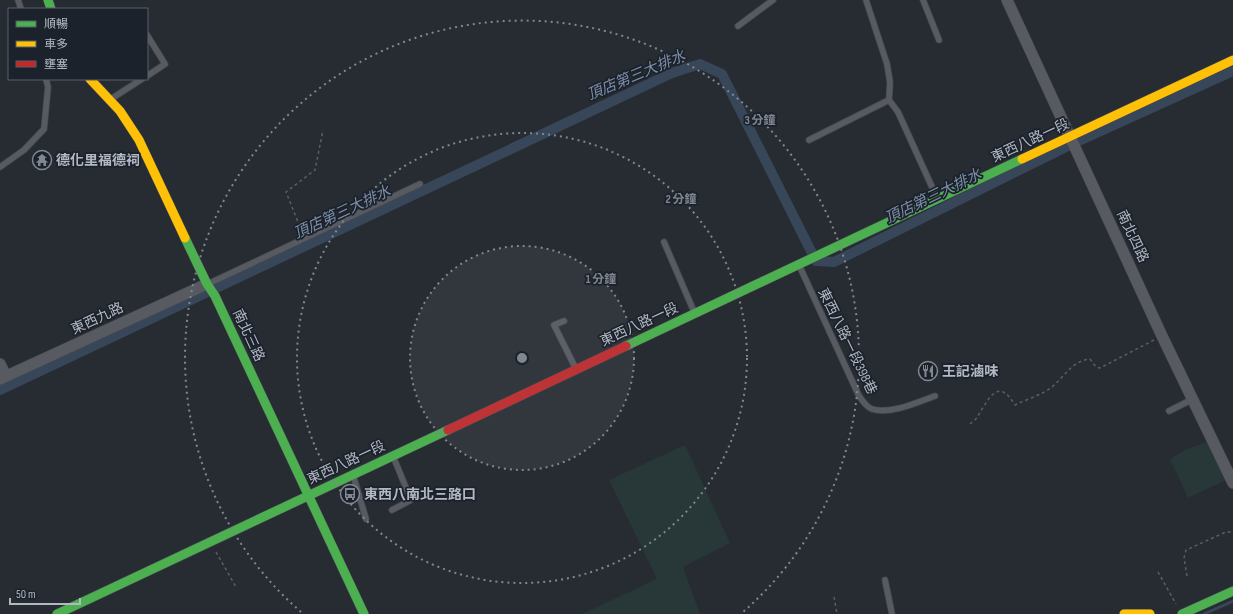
<svg xmlns="http://www.w3.org/2000/svg" width="1233" height="614" font-family="'Sofia Sans Condensed','Noto Sans TC',sans-serif">
	<rect width="100%" height="100%" fill="#272c32"/>
	<path fill="#283738" d="M1212,440l18,38 -42,20 -18,-39 15,-9z
		M685,445l45,98 -47,24 17,47h-118l75,-35 -48,-99z"/>
	<g fill="none" stroke-linecap="round" stroke-linejoin="round">
		<path stroke="#384659" stroke-width="3" d="M1204,614l29,-13"/>
		<path stroke="#384659" stroke-width="10" d="M0,390l672,-317 28,-9 22,10 94,187 18,1 236,-117 163,-74"/>
	</g>
	<path fill="#3f4348" stroke="#4f5359" d="M39,154l9,2 -1,9 -10,-1z"/>
	<g fill="none" stroke-linecap="round" stroke-linejoin="round">
		<g stroke="#44484d" stroke-width="7">
			<path id="lane" d="M18,0l3,9
				M866,0l21,64 3,18 -1,18 9,12 39,86
				M923,0l16,40
				M738,26l35,-26
				M147,35l18,29 -18,12
				M111,99l31,-20
				M809,140l80,-40
				M0,167l24,-17 20,-21 4,-42 -2,-8
				M664,242l31,72
				M799,265l60,131c4,5 7,11 13,13 18,6 46,-7 63,-13
				M208,284l212,-100
				M564,321l-10,4 22,44
				M1169,411l24,-12
				M353,475l13,44
				M392,510l19,-10 -18,-44
				M885,580l7,34"/>
		</g>
		<g stroke="#44484d" stroke-width="12">
			<path id="street" d="M1007,0l155,336 71,147
				M0,364l6,12
				M0,379l207,-95"/>
		</g>
		<g stroke="#44484d" stroke-width="10">
			<path id="fast" d="M48,0l3,9
				M185,238l22,46 8,12 149,318
				M626,346l396,-187
				M57,614l391,-184
				M1182,614l51,-23"/>
		</g>
		<g stroke="#44484d" stroke-width="10">
			<path id="slow" d="M90,79l30,32 19,29 46,98
				M1022,159l211,-99
				M1124,614h26"/>
		</g>
		<g stroke="#44484d" stroke-width="10">
			<path id="jam" d="M448,430l178,-84"/>
		</g>
		<path stroke="#5b5f64" stroke-width="1.5" stroke-dasharray="3 3" stroke-linecap="butt" d="M302,232l-16,-40 29,-22 8,-40
			M970,424c2,-2 6,-4 7,-7 2,-2 3,-5 5,-8 11,-18 19,-27 33,-4 12,-6 27,-10 37,-18 13,-11 20,-26 38,-28l6,8 4,1 54,-28
			M216,552l20,35
			M1158,572l18,32
			M1187,576l-3,-18 2,-8 40,-18h7
			M834,597l3,17"/>
		<use href="#lane" stroke="#575a60" stroke-width="5.5"/>
		<use href="#street" stroke="#575a60" stroke-width="11"/>
		<use href="#fast" stroke="#4caf50" stroke-width="9"/>
		<use href="#slow" stroke="#ffc107" stroke-width="9"/>
		<use href="#jam" stroke="#c62828" stroke-width="9"/>
	</g>
	<circle cx="522" cy="358" r="112" fill="#818790" fill-opacity=".12"/>
	<g fill="none" stroke="#818790" stroke-width="2" stroke-dasharray="2 4">
		<circle cx="522" cy="358" r="112"/>
		<circle cx="522" cy="358" r="225"/>
		<path d="M301 612A337 337 0 1 1 743 612"/>
	</g>
	<defs>
		<g id="temple-ring" transform="scale(1)"><circle r="9.5" fill="#1c222b" stroke="#818790" stroke-width="1.5"/><path d="M0-6L5-2H3V0L6.5 2.5H4V6H1.5V3h-3V6H-4V2.5H-6.5L-3 0V-2H-5Z" fill="#818790"/></g>
		<g id="restaurant-ring" transform="scale(1)"><circle r="9.5" fill="#1c222b" stroke="#818790" stroke-width="1.5"/><path d="M-5-6h1v4h1v-4h1v4h1v-4h1v5L-1.5 .5V6h-2V.5L-5-1ZM5-6V6H3V1.5H1.5Q1.5-4 5-6Z" fill="#818790"/></g>
		<g id="bus-ring" transform="scale(1)"><circle r="9.5" fill="#1c222b" stroke="#818790" stroke-width="1.5"/><path d="M-5-6H5V4H4V6H2V4H-2V6H-4V4H-5ZM-3.5-4V0h7V-4ZM-3.5 1.2v1.5H-2V1.2ZM2 1.2v1.5H3.5V1.2Z" fill="#818790"/></g>
	</defs>
	<g fill-rule="evenodd">
		<use href="#temple-ring" x="42" y="160"/>
		<use href="#restaurant-ring" x="928" y="371"/>
		<use href="#bus-ring" x="350" y="494"/>
	</g>
	<g text-anchor="middle" stroke-width="3.5" stroke-linejoin="round" paint-order="stroke">
		<g font-size="14" fill="#b1b8c3" stroke="#1c222b">
			<text transform="translate(1030 140) rotate(-25)" y="5">東西八路一段</text>
			<text transform="translate(1133 236) rotate(65)" y="5">南北四路</text>
			<text transform="translate(97 318) rotate(-25)" y="5">東西九路</text>
			<text transform="translate(639 324) rotate(-25)" y="5">東西八路一段</text>
			<text transform="translate(249 335) rotate(65)" y="5">南北三路</text>
			<text transform="translate(848 341) rotate(64)" y="5">東西八路一段398巷</text>
			<text transform="translate(346 462) rotate(-25)" y="5">東西八路一段</text>
		</g>
		<g font-size="14" font-weight="bold" fill="#b1b8c3" stroke="#1c222b" text-anchor="start">
			<text x="56" y="165">德化里福德祠</text>
			<text x="942" y="376">王記滷味</text>
			<text x="364" y="499">東西八南北三路口</text>
		</g>
		<g font-size="15" font-style="italic" fill="#7c8fa8" stroke="#1c222b">
			<text transform="translate(636 75) rotate(-23)" y="5">頂店第三大排水</text>
			<text transform="translate(933 196) rotate(-26)" y="5">頂店第三大排水</text>
			<text transform="translate(342 212) rotate(-25)" y="5">頂店第三大排水</text>
		</g>
	</g>
	<circle cx="522" cy="358" r="6" fill="#818790" stroke="#1c222b" stroke-width="2"/>
	<g font-size="12" text-anchor="middle" font-weight="bold" fill="#818790" stroke="#1c222b" stroke-width="3.5" stroke-linejoin="round" paint-order="stroke">
		<text x="760" y="124">3 分鐘</text>
		<text x="681" y="203">2 分鐘</text>
		<text x="601" y="283">1 分鐘</text>
	</g>
	<rect x="8" y="8" width="140" height="72" fill="#1c222b" stroke="#585e68"/>
	<rect x="16" y="21" width="20" height="6" fill="#4caf50" stroke="#585e68"/>
	<text x="44" y="28" font-size="12" fill="#b1b8c3">順暢</text>
	<rect x="16" y="41" width="20" height="6" fill="#ffc107" stroke="#585e68"/>
	<text x="44" y="48" font-size="12" fill="#b1b8c3">車多</text>
	<rect x="16" y="61" width="20" height="6" fill="#c62828" stroke="#585e68"/>
	<text x="44" y="68" font-size="12" fill="#b1b8c3">壅塞</text>
	<path d="M10 598v6h70v-6" fill="none" stroke="#b1b8c3" stroke-width="2"/>
	<text x="16" y="598" font-size="12" fill="#b1b8c3" stroke="#1c222b" stroke-width="3" paint-order="stroke">50 m</text>
</svg>
